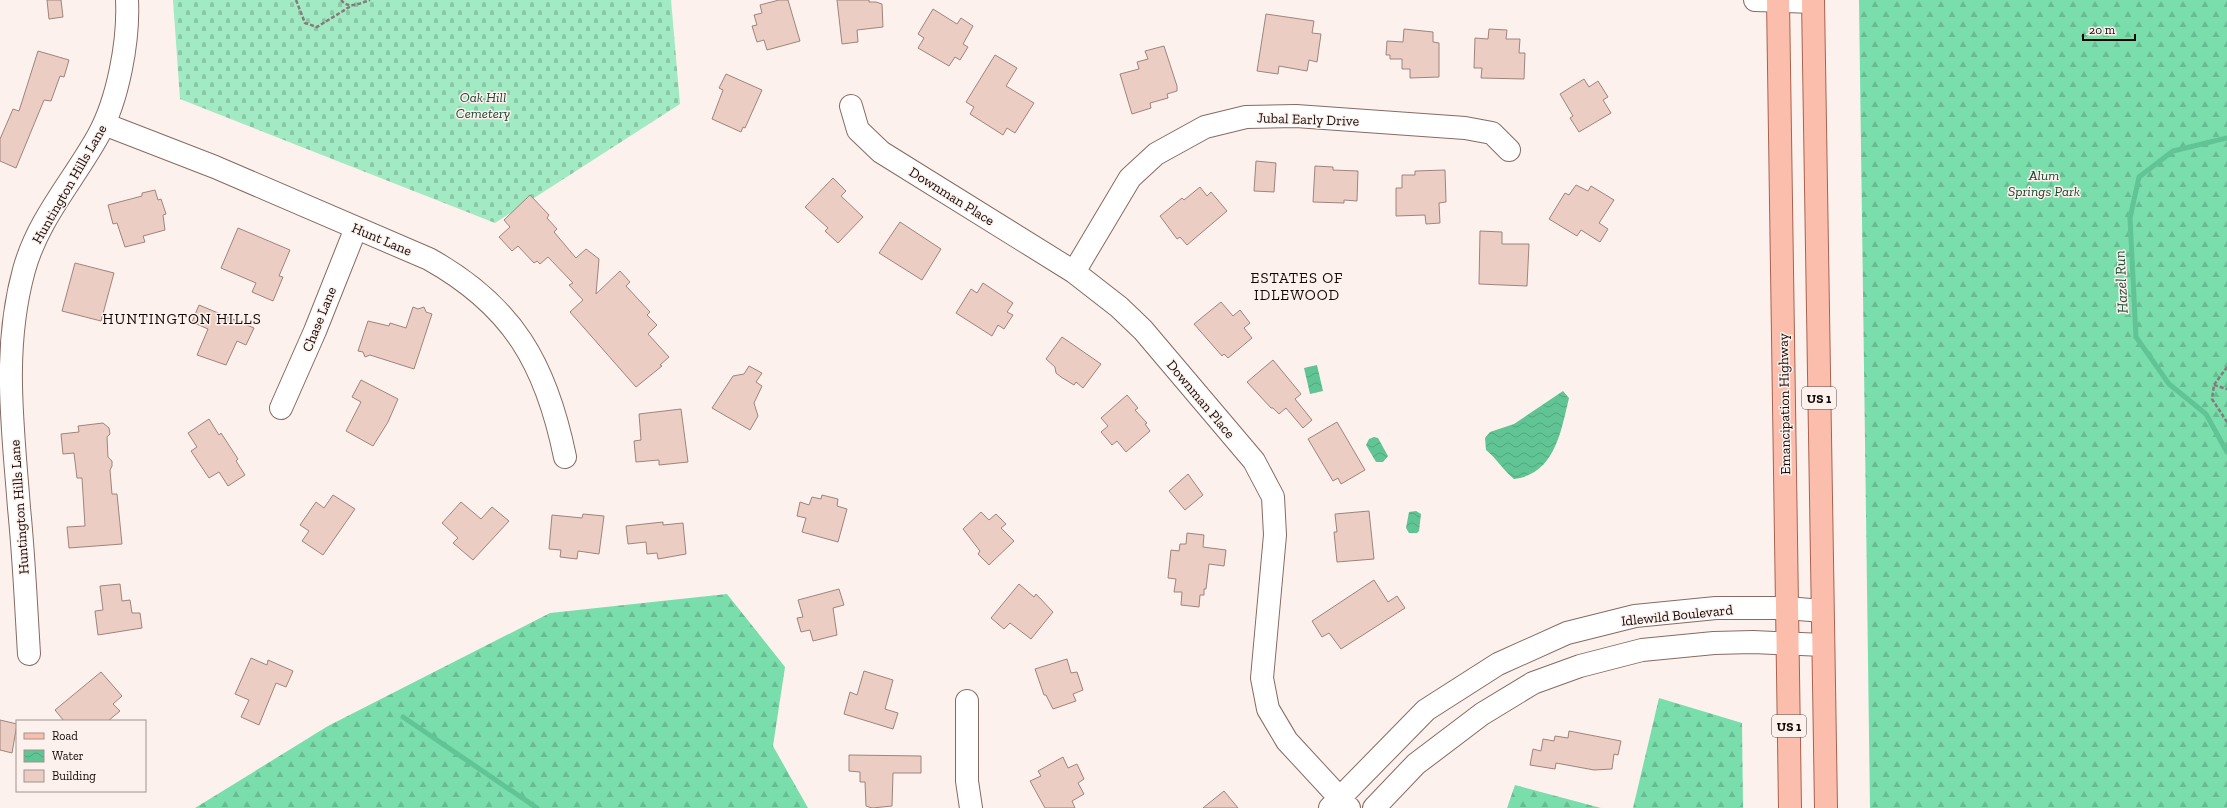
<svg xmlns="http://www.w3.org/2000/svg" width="2227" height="808" font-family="'Zilla Slab',serif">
	<defs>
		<pattern id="forest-firs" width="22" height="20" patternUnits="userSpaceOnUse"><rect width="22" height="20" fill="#7addac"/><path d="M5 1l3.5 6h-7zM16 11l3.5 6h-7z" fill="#68bc92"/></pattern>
		<pattern id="cemetery-stones" width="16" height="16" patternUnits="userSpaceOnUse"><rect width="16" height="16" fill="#a1eac3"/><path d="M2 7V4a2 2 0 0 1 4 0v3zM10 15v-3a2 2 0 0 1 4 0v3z" fill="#8ac7a6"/></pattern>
		<pattern id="water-waves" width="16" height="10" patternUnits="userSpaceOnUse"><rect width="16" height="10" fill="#60c494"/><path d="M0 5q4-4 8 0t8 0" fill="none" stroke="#52a77e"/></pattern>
	</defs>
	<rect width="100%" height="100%" fill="#fdf1ed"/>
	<path fill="url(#forest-firs)" d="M1859,0h368v808h-357z
		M727,594l58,73 -12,79 35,62h-613l133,-82 222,-113z
		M1659,698l83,25 1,85h-110z
		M1515,785l86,23h-94z"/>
	<path fill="url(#cemetery-stones)" d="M173,0h498l9,104 -185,119 -315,-124z"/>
	<path fill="url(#water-waves)" d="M1317,365l6,26 -13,3 -6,-26z
		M1563,391l6,7c-8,33 -14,76 -55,81 -11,-9 -17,-20 -28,-29l-1,-12 5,-6 24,-8z
		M1374,437l4,1 10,18 -5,6h-7l-10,-17 3,-6z
		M1416,511l5,3 -2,17 -2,2h-8l-3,-5 3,-16z"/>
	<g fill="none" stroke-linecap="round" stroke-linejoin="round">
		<path stroke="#60c494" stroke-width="5" d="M2227,138l-54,13 -34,26 -9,41 6,119 33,47 37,30 21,38
			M403,717l134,91"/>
	</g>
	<path fill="#ebcdc4" stroke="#9f847c" d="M47,0h14l2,17 -14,2z
		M779,0h9l12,41 -33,9 -3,-10 -7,2 -5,-16 5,-1 -3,-10 8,-2 -2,-8z
		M837,0h32v2h7l6,2 1,23 -26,3 1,12 -16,2z
		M933,9l24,15 4,-6 12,8 -10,18 5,3 -8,13 -5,-3 -6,9 -31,-18 6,-10 -6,-4z
		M1266,14l48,7 -2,12 9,1 -4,28 -8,-2 -2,11 -28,-5 -1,8 -21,-3z
		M1404,29l29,3v10l6,1v34l-29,1v-9h-8v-10h-12v-4h-4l1,-14 16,1z
		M1489,29l18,1 -1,9h14l-1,14h6l-1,26 -43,-1 1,-10h-8l1,-30 13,1z
		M1164,46l13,40v5l-10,3 1,4 -18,5 1,5 -19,6 -12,-40 19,-5 -2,-7 11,-3 -3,-8z
		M38,51l31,9 -5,17 -4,-1 -9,25 -7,-1 -28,68 -16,-7v-22l13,-30 6,2z
		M995,55l22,13 -11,18 28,17 -19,30 -8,-5 -4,7 -33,-21 4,-7 -8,-5z
		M726,74l36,16 -17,38 -2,-1 -2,5 -29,-13 11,-29 -4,-2z
		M1584,79l5,8 9,-6 10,16 -5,3 8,13 -32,19 -9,-14 3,-2 -13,-22z
		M1256,161l20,2 -2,29 -20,-1z
		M1315,166l18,1v3l25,1 -1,30 -13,-1v3l-31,-1z
		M1445,170l1,32 -7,1 1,20 -14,1 -1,-9 -29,1v-28h6v-13h13v-4z
		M833,178l13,13 -5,5 22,21 -25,26 -13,-12 3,-3 -23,-21z
		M1576,185l12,6 3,-5 23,14 -15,23 9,6 -8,13 -19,-12 -4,6 -28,-17 16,-26 4,2z
		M1200,187l7,9 4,-4 16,19 -40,34 -7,-8 -3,2 -17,-23 22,-18 2,2z
		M155,190l3,10 3,-1 5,15 -3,1 2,15 -22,6 2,6 -20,5 -8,-24 -4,1 -5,-19 34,-9v-3z
		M530,195l19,20 -2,3 10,11 -3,3 22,26 10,-9 13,10 -3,35 24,-23 10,11 -4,4 24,26 -3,3 10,10 -9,9 21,23 -9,8 2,1 -26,21 -66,-75 13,-12 -14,-15 4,-2 -25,-26 -8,7 -3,-3 -3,2 -16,-17 -6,5 -13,-14 11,-10 -6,-7z
		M900,222l41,27 -19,31 -43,-27z
		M238,228l52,22 -11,26 4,1 -10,24 -21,-9 4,-9 -35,-15z
		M1480,231l22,1v12h27l-2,42 -48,-2z
		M75,263l39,10 -13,48 -39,-10z
		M983,283l30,20 -6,9 6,3 -9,14 -6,-4 -6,11 -36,-23 15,-24 6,4z
		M1221,302l12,14 7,-6 10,13 -6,5 8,10 -24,20 -4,-4 -2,2 -28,-32z
		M199,305l55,23 -8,17 -9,-4 -11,24 -29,-10 11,-26 -16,-7z
		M413,307l5,2 6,-2 2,5 6,2 -18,55 -44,-14 -5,2 -2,-5 -5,-1 10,-30 21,5 1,-3 16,5z
		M1062,337l39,27 -18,24 -7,-6 -2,3 -13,-8 -5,-4 -1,-6 -9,-8z
		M1273,360l28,34 -6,5 17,21 -9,8 -17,-20 -7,6 -6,-6h-2l-24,-26z
		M749,366l13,7 -6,9 6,4 -8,17 4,13 -8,14 -38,-22 21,-32 11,-2z
		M361,380l37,19 -10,23 -15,24 -27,-15 15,-29 -9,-5z
		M1127,395l11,13 -3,2 12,13 -2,1 5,7 -24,21 -9,-11 -5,4 -11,-13 7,-6 -7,-8z
		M681,409l7,53 -29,3v-5l-23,2 -2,-21 7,-1 -2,-26z
		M209,419l10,16 2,-2 17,26 -2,2 9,14 -17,11 -9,-14 -10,6 -18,-27 6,-4 -9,-14z
		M1337,422l28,48 -24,14 -3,-6 -5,3 -25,-42z
		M103,423l6,5 1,6 -3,3 1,20 4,4v5l-2,4 2,24h5l5,50 -53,4 -2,-21 18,-1 -3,-48h-5l-3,-25 -11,1 -2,-20 18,-2 -1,-6z
		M1188,474l15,21 -18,15 -16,-19z
		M333,495l22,14 -32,46 -21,-14 7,-10 -9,-6 16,-23 8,6z
		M822,495l16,4 -1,7 10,3 -9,33 -36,-10 4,-14 -9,-2 3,-14 9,3 3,-8 9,2z
		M461,502l20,17 11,-12 17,14 -36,39 -20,-17 5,-5 -16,-15z
		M1369,511l5,48 -37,3 -3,-30h3l-2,-18z
		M981,512l8,8 7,-6 10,10 -5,4 13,13 -25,24 -11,-11 2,-3 -17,-22z
		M583,514l21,2 -5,38 -21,-3 -1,8 -17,-2 1,-7 -12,-1 3,-34 30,3z
		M663,522v3l20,-2 3,31 -28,5 -1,-6 -10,1 -1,-12 -18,2 -2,-18z
		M1187,533l17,2 -1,12 23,3 -2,16 -15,-2 -3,25h-2v6h-4l-1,12 -18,-2 1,-13h-8l2,-13 -8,-1 3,-28 8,1 1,-7h6z
		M1374,580l14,22 9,-6 8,12 -64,41 -12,-16 -7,4 -10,-16z
		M120,584l2,17 8,-1 2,13h8l2,15 -44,7 -3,-24 8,-1 -3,-24z
		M1019,584l15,13 2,-3 17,18 -22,27 -21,-16 -6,6 -13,-11z
		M839,589l5,16 -11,3 4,27 -24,6 -3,-11 -9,2 -4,-14 6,-1 -5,-17z
		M251,658l16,7 1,-5 25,11 -7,16 -10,-4 -17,42 -18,-8 8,-17 -14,-6z
		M1067,659l4,14 6,-1 6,18 -10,4 3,7 -23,8 -7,-14h-2l-9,-26z
		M864,671l29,9 -8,29 13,4 -5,16 -49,-15 6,-22 7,3z
		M101,672l21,24 -9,8 7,7 -12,10h-44l-9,-11z
		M0,720l17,4 -5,29 -12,-3z
		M1569,731l52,10 -3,14 -4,-1 -2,15 -18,1 -38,-7 -1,6 -25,-4 3,-16 8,2 2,-12 11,2 1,-5 13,2z
		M849,755l72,1v17h-28l-1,33 -20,2 -6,-2 -1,-24h-5v-10l-11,-1z
		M1063,757l5,11 9,-4 7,15 -6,4 6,11 -12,7 3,7h-30l-15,-27 11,-5 -3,-5z
		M1224,791l14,17h-35z"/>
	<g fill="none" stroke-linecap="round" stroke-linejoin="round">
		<g stroke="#866b63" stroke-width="24">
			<path id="minor" d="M1755,0l58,2
				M851,106l7,24 23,22 193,120 45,35 24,23 111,131 19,36 2,38 -13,143 6,31 19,32 62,67
				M104,124l111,43 214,92c84,47 117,105 136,198
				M1074,272l56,-94 26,-24 49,-27 41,-10 50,-1 169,12 27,5 17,17
				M281,408l34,-77 41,-103
				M29,654c-3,-48 -5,-97 -10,-146 -6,-81 -17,-158 5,-238 14,-51 49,-89 74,-134 20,-36 31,-95 29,-136
				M967,701v80l4,27
				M1330,808l96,-98 72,-46 69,-31 68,-17 81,-8h71l35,3
				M1374,808l42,-44 66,-50 51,-31 47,-17 62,-16 72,-7 39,-1 70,3"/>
		</g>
		<g stroke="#a9624e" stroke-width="24">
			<path id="major" d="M1778,0l12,808
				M1813,0l13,808"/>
		</g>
		<path stroke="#867b78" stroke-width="2.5" stroke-dasharray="4 2" stroke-linecap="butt" d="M296,0l9,23 12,4 34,-21
			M341,0c8,10 19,3 29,0
			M2227,367l-13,18 -2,14 15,23
			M2214,385l13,4"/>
		<use href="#minor" stroke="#fff" stroke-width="22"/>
		<use href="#major" stroke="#fcbeac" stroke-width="22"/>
	</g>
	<g text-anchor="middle" stroke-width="3" stroke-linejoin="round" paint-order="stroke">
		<g fill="#fdf1ed" stroke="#584f4c" stroke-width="1">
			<rect x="1802" y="387" width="34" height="22" rx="3"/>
			<rect x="1772" y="715" width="34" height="22" rx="3"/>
		</g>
		<g font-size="13" font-weight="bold" fill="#120907">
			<text x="1819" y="403">US 1</text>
			<text x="1789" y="731">US 1</text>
		</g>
		<g font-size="14" font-style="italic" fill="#194430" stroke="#fdf1ed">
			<text x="483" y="102">Oak Hill<tspan x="483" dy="16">Cemetery</tspan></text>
			<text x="2044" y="180">Alum<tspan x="2044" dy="16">Springs Park</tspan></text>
		</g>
		<g font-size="14" fill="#120907" stroke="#fdf1ed">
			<text transform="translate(1308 119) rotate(2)" y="5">Jubal Early Drive</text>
			<text transform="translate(69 184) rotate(-60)" y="5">Huntington Hills Lane</text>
			<text transform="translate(952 196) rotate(32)" y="5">Downman Place</text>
			<text transform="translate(382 239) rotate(23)" y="5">Hunt Lane</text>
			<text transform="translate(319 319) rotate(-68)" y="5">Chase Lane</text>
			<text transform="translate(1201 399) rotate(50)" y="5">Downman Place</text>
			<text transform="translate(1784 404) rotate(-91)" y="5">Emancipation Highway</text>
			<text transform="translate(19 507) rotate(-94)" y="5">Huntington Hills Lane</text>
			<text transform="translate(1677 615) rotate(-6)" y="5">Idlewild Boulevard</text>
		</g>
		<g font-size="15" letter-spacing="1" fill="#120907" stroke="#fdf1ed">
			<text x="1297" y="283">ESTATES OF<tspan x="1297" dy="17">IDLEWOOD</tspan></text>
			<text x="182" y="324">HUNTINGTON HILLS</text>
		</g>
		<g font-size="15" font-style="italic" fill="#244e39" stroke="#fdf1ed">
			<text transform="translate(2121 282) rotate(-93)" y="5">Hazel Run</text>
		</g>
	</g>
	<rect x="16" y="720" width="130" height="72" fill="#fdf1ed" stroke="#9f9491"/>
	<rect x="24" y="733" width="20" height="6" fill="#fcbeac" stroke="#9f9491"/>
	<text x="52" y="740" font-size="12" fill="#120907">Road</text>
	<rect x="24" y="750" width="20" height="12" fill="url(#water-waves)" stroke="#9f9491"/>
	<text x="52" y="760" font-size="12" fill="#120907">Water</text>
	<rect x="24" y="770" width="20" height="12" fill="#ebcdc4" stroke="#9f9491"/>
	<text x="52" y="780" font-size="12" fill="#120907">Building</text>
	<path d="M2083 34v6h52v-6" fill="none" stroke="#120907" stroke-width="2"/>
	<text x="2089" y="34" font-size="12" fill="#120907" stroke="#fdf1ed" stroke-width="3" paint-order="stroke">20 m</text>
</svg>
